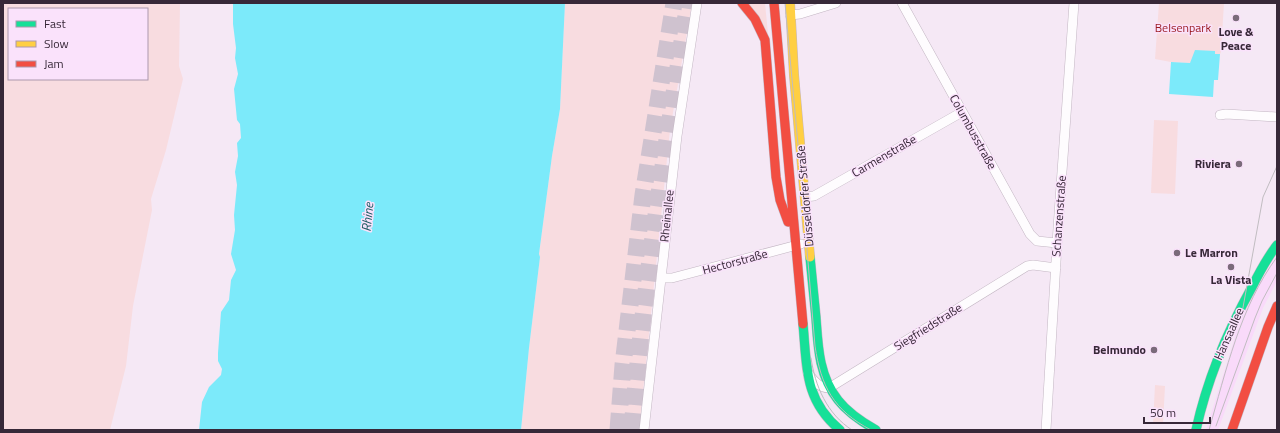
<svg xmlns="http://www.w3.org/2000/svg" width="1280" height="433" font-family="'Titillium Web',sans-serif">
	<rect width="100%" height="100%" fill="#f5e8f5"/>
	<path fill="#f9dafa" d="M1277,252v29l-14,27 -45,122h-12l27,-87 5,-22z"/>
	<path fill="#f8dce0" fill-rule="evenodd" d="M3,3h177l-1,63 4,13 -17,71 -15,49 1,11 -19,96 -7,60 -16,64h-107zM9,9h138v70h-138z
		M565,3h127l-22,127 -31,300h-118l8,-82 11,-91 -1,-3 13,-98 8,-47z
		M746,3h19l4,41z
		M1159,3h65l-3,49 -1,2h-5v-3l-25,12 -19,-1 -16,-3z
		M1154,120l24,1 -3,73 -24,-1z
		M1155,385l10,1 -2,38h-10z"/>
	<path fill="#7ceafa" d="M233,3h332l-5,106 -8,47 -13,98 1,3 -11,91 -8,82h-322l3,-28 7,-15 12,-12 1,-6 -4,-8v-8l3,-41 8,-12 2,-20 5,-10 -5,-16 4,-24 -1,-15 3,-30 -2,-13 3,-16 -1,-13 4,-5 -1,-14 -3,-4 -3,-31 4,-15 -3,-16 1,-10 -3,-24z
		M1195,50l20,1v3h5l-2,26h-4l-1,17 -44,-3 2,-32 19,1z"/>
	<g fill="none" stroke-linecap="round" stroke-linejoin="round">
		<path stroke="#cfc2cf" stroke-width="17" stroke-dasharray="17 8" stroke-linecap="butt" d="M618,430l5,-65 20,-170 31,-192
			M632,430c11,-143 34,-285 56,-427"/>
		<g stroke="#c3b6c3" stroke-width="10">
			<path id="street" d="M902,3l128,231 7,7 20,2
				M790,15l10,-1 36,-11
				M1220,115l6,-1 51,3
				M805,197l9,-1 148,-84
				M661,278h11l129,-34
				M808,373c5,7 11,15 21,15l198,-122 6,-1 23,3
				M644,430l33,-294 20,-133
				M1046,430l12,-202 16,-225"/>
		</g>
		<g stroke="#c3b6c3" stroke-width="10">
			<path id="fast" d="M810,257c2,20 4,41 6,61 2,29 3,58 22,82 10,13 24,22 38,30
				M803,324c4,43 1,76 37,106
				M1196,430c11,-50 31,-98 56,-143 7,-14 15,-29 25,-42"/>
		</g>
		<g stroke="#c3b6c3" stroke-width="10">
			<path id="slow" d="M790,3l4,72 16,182"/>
		</g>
		<g stroke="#c3b6c3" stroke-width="10">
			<path id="jam" d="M742,3l13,16 10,21 11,137 4,23 8,22
				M774,3l29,321
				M1232,430l36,-103 9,-21"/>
		</g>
		<use href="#street" stroke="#fefcfe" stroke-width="9"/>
		<use href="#fast" stroke="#16e098" stroke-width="9"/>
		<use href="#slow" stroke="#ffcf43" stroke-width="9"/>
		<use href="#jam" stroke="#f24e42" stroke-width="9"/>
		<path stroke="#c0bcc0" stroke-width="1" d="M785,3l16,174 14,169c6,40 18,64 56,84
			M1242,313l21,-116 14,-31
			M811,358c4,28 16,56 41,72
			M1216,426l39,-108 7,-17 15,-28
			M1209,430c17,-59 31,-123 68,-173"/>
	</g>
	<g fill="#7a6b7a" stroke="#fae2fb" stroke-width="1.5">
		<circle cx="1236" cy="18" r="4"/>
		<circle cx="1239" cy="164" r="4"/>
		<circle cx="1177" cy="253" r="4"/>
		<circle cx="1231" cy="267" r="4"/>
		<circle cx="1154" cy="350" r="4"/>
	</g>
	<g text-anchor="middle" stroke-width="3" stroke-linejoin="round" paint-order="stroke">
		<g font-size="12" fill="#9a1a1f" stroke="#fae2fb">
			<text x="1183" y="32">Belsenpark</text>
		</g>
		<g font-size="12" font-weight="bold" fill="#372838" stroke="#fae2fb">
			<text x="1236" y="36">Love &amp;<tspan x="1236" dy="14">Peace</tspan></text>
			<text x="1231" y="168" text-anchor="end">Riviera</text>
			<text x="1185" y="257" text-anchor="start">Le Marron</text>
			<text x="1231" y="284">La Vista</text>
			<text x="1146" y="354" text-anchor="end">Belmundo</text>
		</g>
		<g font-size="12" fill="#372838" stroke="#fae2fb">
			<text transform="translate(973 132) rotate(61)" y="4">Columbusstraße</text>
			<text transform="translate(884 156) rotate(-30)" y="4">Carmenstraße</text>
			<text transform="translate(805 196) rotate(-95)" y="4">Düsseldorfer Straße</text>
			<text transform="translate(667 216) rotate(-84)" y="4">Rheinallee</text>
			<text transform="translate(1059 216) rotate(-86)" y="4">Schanzenstraße</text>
			<text transform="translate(735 262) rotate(-15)" y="4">Hectorstraße</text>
			<text transform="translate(928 327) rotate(-32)" y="4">Siegfriedstraße</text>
			<text transform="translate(1229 334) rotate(-66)" y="4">Hansaallee</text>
		</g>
		<g font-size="13" font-style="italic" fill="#185a61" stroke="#fae2fb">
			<text transform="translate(367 217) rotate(-84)" y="5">Rhine</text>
		</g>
	</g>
	<rect width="1280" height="433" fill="none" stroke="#372838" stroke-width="8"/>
	<rect x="8" y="8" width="140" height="72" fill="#fae2fb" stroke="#ac98ad"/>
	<rect x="16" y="21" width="20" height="6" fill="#16e098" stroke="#ac98ad"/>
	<text x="44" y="28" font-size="12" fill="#372838">Fast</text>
	<rect x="16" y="41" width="20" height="6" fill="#ffcf43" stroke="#ac98ad"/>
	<text x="44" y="48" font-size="12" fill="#372838">Slow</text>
	<rect x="16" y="61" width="20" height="6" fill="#f24e42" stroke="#ac98ad"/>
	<text x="44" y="68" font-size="12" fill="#372838">Jam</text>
	<path d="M1144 417v6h66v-6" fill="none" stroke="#372838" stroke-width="2"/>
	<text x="1150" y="417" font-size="12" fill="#372838" stroke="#fae2fb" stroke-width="3" paint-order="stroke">50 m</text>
</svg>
